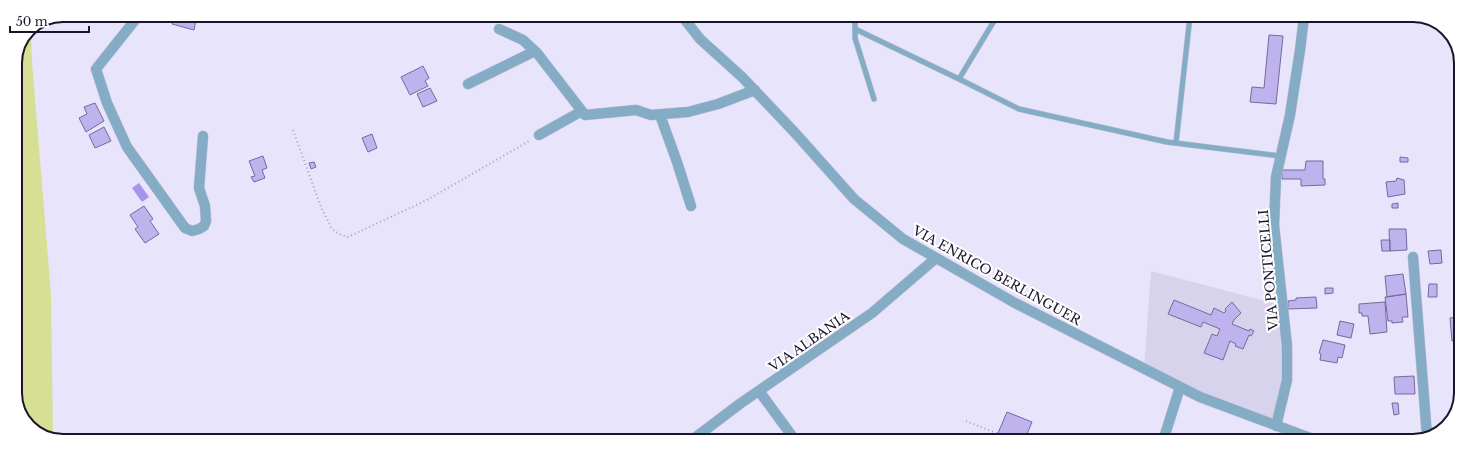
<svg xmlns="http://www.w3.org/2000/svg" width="1476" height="456" font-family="'Libre Baskerville',serif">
	<rect width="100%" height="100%" fill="#e8e4fc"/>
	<path fill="#d7d3ed" d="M1151,271l133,35 3,40 -11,80 -132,-57z"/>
	<path fill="#d6df93" d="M31,28l1,34 19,233 2,144h-3l-25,-17 -10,-26v-333l14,-34z"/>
	<path fill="#a794ea" d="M139,183l10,14 -7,5 -10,-14z"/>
	<path fill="#beb3ec" stroke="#75699e" d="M179,15h18l-3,15 -22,-6 2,-7 4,1z
		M1269,35l14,1 -7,68 -26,-2 2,-15 12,1z
		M423,66l6,12 -4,3 3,5 -18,9 -9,-18z
		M430,88l7,13 -14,6 -6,-13z
		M95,103l9,18 -18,11 -7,-14 8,-4 -3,-7z
		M104,127l7,14 -16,7 -6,-13z
		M372,134l5,14 -9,4 -6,-14z
		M263,156l4,12 -5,2 3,8 -11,4 -3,-5 4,-1 -6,-15z
		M1400,157l8,1v4h-8z
		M1306,161h17v18h2v6l-24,1v-7h-19v-9h23z
		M314,162l2,5 -5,2 -2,-6z
		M1397,178l7,2 1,14 -17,3 -2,-15 10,-1z
		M1398,203v5h-6v-4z
		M144,206l9,13 -3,2 9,13 -14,9 -10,-14 3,-2 -8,-12z
		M1389,229h17l1,21 -17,1z
		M1381,240h9v11h-8z
		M1441,250l1,13 -12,1 -2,-13z
		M1403,274l3,20 -19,3 -2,-21z
		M1429,284h8v13h-9z
		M1325,288h8v5l-8,1z
		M1406,294l2,23h-6l1,5 -11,1v-2h-4l-3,-24z
		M1316,297l1,11 -29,1v-8l8,-1v-2z
		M1174,300l37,15 3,-7 10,5 2,-2 -1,-2 7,-7 9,11 -7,7 -2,4 17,7 1,-2 4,2 -3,5 -2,-1 -6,14 -8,-3 1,-2 -6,-3 -7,19 -19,-7 8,-19 5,2 3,-7 -17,-7 -2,5 -33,-13z
		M1385,302l2,30 -17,2 -2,-18h-6v-3h-3v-9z
		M1460,317v24h-8l-2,-23z
		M1340,321l14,3 -3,14 -14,-3z
		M1323,340l22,5 -3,13 -4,-1 -1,6 -17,-3 1,-6 -2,-1z
		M1414,376l1,18h-20l-1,-17z
		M1392,403h6l1,11 -5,1z
		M1007,412l25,10 -7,17 -6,-3 -2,4 -19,-7z"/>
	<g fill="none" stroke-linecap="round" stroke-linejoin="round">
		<g stroke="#c3bfd6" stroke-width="6">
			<path id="service" d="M855,16v22l19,61
				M997,16l-38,63 60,30 148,33 113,14
				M855,29l104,50
				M1176,143l14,-127"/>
		</g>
		<g stroke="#c3bfd6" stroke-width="11">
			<path id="minor" d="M139,15l-43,54 11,34 20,44 58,81 7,3 7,-2 5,-3 2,-5 -1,-15 -6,-18 4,-52
				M682,16l18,23 42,38 55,58 57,64 49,40 112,64 185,94 118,44
				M499,29l24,11 14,13 48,62 51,-5 15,5 37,-3 30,-8 37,-14
				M468,84l67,-33
				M660,115l17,47 14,44
				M539,135l43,-24
				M1413,257l14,179
				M759,391l36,49
				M1276,426l11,-46v-34l-13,-121 2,-48 14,-62 10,-65 4,-33
				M692,440l49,-37 131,-90 64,-55
				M1163,441l17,-54"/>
		</g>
		<path stroke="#a4a0b7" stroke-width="2" stroke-dasharray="1 3" stroke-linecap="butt" d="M293,130l28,77 11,22 7,5 9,3 79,-37 104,-60
			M966,421l47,19"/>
		<use href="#service" stroke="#84adc5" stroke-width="5"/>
		<use href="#minor" stroke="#84adc5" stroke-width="10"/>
	</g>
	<g text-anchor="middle" stroke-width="4" stroke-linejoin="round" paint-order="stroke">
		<g font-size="13" fill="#1a152a" stroke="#fff">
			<text transform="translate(1268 270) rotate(-95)" y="5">VIA PONTICELLI</text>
			<text transform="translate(997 275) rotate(29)" y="5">VIA ENRICO BERLINGUER</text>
			<text transform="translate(809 341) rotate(-35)" y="5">VIA ALBANIA</text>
		</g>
	</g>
	<path d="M0 0H1476V456H0ZM63 22H1413A41 41 0 0 1 1454 63V393A41 41 0 0 1 1413 434H63A41 41 0 0 1 22 393V63A41 41 0 0 1 63 22Z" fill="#fff" fill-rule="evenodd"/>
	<path fill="none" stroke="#1a152a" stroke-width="2" d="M63 22H1413A41 41 0 0 1 1454 63V393A41 41 0 0 1 1413 434H63A41 41 0 0 1 22 393V63A41 41 0 0 1 63 22Z"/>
	<path d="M10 26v6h79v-6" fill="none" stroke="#1a152a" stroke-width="2"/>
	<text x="16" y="26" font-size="12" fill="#1a152a" stroke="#ffffff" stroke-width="3" paint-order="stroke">50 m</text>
</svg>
